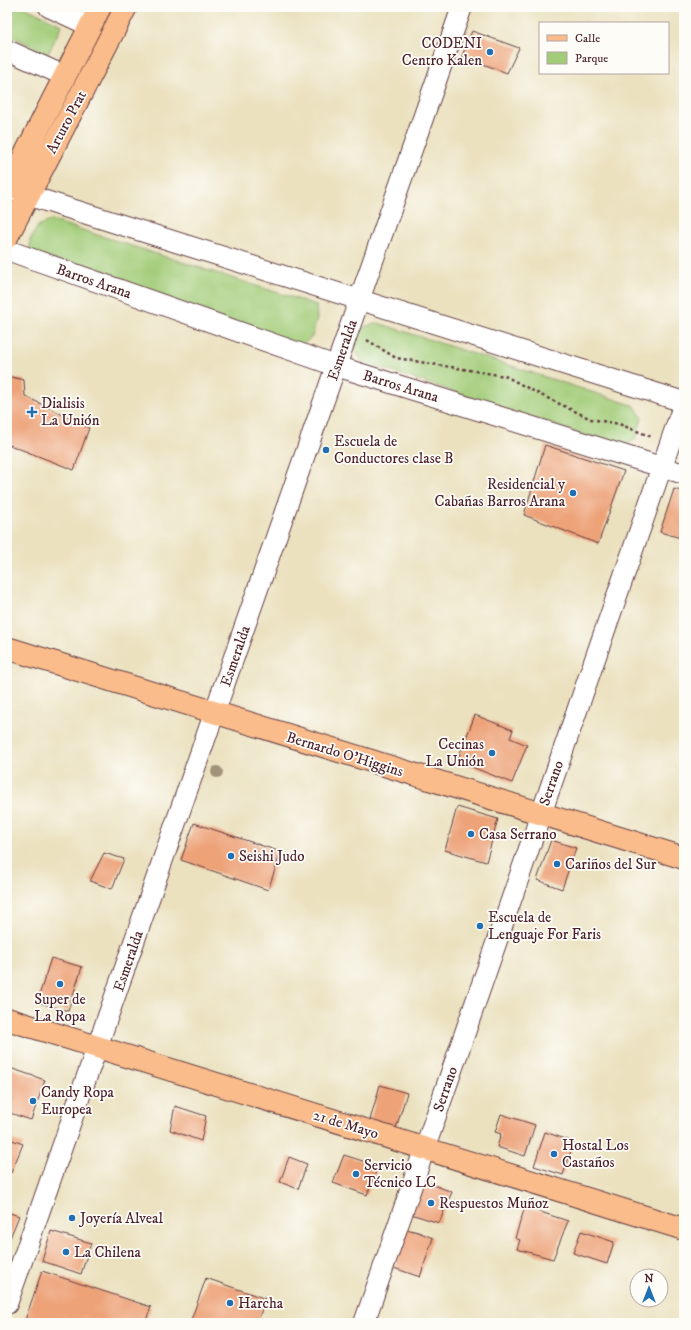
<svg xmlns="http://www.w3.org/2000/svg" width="691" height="1330" font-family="'IM FELL DW Pica',serif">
	<rect width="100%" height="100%" fill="#fdfcf7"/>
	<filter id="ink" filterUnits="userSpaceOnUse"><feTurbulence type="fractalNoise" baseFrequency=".025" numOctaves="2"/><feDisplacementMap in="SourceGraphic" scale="8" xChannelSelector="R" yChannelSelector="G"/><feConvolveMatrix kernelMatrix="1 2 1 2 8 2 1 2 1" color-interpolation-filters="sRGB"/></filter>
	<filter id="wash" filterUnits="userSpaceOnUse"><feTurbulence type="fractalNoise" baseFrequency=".012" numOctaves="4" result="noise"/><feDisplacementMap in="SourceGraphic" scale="16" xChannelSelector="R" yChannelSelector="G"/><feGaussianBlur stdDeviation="0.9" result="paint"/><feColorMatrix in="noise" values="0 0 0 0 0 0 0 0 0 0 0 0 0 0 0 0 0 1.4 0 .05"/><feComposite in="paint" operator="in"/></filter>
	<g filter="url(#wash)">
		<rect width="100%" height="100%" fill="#ebe1bf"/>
		<path fill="#a2cc78" stroke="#767652" d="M7,7h17l38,18 -14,29 -41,-20z
			M51,220l265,85 1,13 -5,19 -12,9 -270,-95v-11l8,-14z
			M378,323l257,83 7,12 -7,22 -14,7 -258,-85 -10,-14 1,-10 10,-11z"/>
		<g id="blocks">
			<path fill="#eda278" d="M472,31l47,17 -12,25 -45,-17z
				M7,376l17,4 1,16 64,32 -15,42 -67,-26z
				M545,445l79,26 -26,73 -74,-29z
				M674,489l10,3v47l-24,-7z
				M475,715l38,15 -3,8 17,7 -15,38 -55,-22z
				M457,807l41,12 -12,43 -41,-12z
				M194,823l87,29 -13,38 -87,-30z
				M551,840l25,8 -14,41 -25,-9z
				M104,853l20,6 -12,30 -22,-8z
				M51,958l31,9 -14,44 -31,-9z
				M10,1068l35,12 -14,40 -24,-8v-34z
				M380,1085l27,8 -11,35 -26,-8z
				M175,1106l31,10 -5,25 -31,-11z
				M501,1114l34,11 -10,31 -28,-9 4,-13 -6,-2z
				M545,1132l29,10 -11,33 -29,-9z
				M7,1138l16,6 -12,29 -4,-2z
				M344,1155l34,11 -11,29 -34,-12z
				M289,1157l18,7 -9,25 -18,-7z
				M423,1181l29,11 -13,31 -28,-9z
				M525,1207l43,14 -15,38 -36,-10 3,-9 -5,-2z
				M7,1212l12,4 -12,29z
				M406,1229l12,3 15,6 -13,39 -26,-9z
				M51,1231l40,12 -10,31 -39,-13z
				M581,1231l33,11 -7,22 -34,-11z
				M42,1271l109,36 -6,16h-121z
				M206,1278l60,21 -9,24h-67z"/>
		</g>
	</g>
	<g filter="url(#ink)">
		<use href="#blocks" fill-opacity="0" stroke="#623c41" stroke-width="1"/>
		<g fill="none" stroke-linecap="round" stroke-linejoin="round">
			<g stroke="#623c41" stroke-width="22">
				<path id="minor" d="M49,7l41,19
					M7,50l49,22 8,5
					M14,191l670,211
					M7,250l329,116 348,108
					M7,1304l455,-1297
					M364,1323l320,-920"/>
			</g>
			<g stroke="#623c41" stroke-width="24">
				<path id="major" d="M7,190l93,-183
					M7,237l119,-230
					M7,648l677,210
					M7,1019l677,210"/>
			</g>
			<path stroke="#623c41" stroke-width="2.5" stroke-dasharray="3 3" stroke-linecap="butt" d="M367,340l29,18 109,18 36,19 50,24 28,5 33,13"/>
			<use href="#minor" stroke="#fff" stroke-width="20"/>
			<use href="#major" stroke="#fabc8b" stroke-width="22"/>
		</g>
		<circle fill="#a1937a" cx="217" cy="772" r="6"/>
	</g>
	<g fill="#1f6fb2" stroke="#fdfcf7" stroke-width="1.5">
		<circle cx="490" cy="52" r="4"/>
		<path d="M30 406h4v4h4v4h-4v4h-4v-4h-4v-4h4z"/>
		<circle cx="326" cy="450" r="4"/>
		<circle cx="573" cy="493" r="4"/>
		<circle cx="492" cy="753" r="4"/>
		<circle cx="471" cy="834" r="4"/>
		<circle cx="231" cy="856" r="4"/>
		<circle cx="557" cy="864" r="4"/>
		<circle cx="480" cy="926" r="4"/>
		<circle cx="60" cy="984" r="4"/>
		<circle cx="33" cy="1101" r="4"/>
		<circle cx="554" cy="1154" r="4"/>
		<circle cx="356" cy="1174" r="4"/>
		<circle cx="431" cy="1203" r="4"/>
		<circle cx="72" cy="1218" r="4"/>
		<circle cx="66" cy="1252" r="4"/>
		<circle cx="230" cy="1303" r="4"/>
	</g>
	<g text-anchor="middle" stroke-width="3.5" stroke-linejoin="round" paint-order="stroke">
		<g font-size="15" fill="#4a1f2b" stroke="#fdfcf7" text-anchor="start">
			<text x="482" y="48" text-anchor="end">CODENI<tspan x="482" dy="17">Centro Kalen</tspan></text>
			<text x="41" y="408">Dialisis<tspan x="41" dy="17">La Unión</tspan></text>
			<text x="334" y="446">Escuela de<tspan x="334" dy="17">Conductores clase B</tspan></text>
			<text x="565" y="489" text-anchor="end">Residencial y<tspan x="565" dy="17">Cabañas Barros Arana</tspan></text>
			<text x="484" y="749" text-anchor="end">Cecinas<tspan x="484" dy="17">La Unión</tspan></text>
			<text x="479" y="839">Casa Serrano</text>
			<text x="239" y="861">Seishi Judo</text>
			<text x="565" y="869">Cariños del Sur</text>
			<text x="488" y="922">Escuela de<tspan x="488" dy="17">Lenguaje For Faris</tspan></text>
			<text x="60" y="1004" text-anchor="middle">Super de<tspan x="60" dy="17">La Ropa</tspan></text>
			<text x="41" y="1097">Candy Ropa<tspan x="41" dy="17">Europea</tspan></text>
			<text x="562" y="1150">Hostal Los<tspan x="562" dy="17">Castaños</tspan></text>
			<text x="364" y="1170">Servicio<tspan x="364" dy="17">Técnico LC</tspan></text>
			<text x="439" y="1208">Respuestos Muñoz</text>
			<text x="80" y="1223">Joyería Alveal</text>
			<text x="74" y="1257">La Chilena</text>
			<text x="238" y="1308">Harcha</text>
		</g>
		<g font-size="15" fill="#4a1f2b" stroke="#fdfcf7">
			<text transform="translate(66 122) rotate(-62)" y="5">Arturo Prat</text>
			<text transform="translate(94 281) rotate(19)" y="5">Barros Arana</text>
			<text transform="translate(342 350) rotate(-71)" y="5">Esmeralda</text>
			<text transform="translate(401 386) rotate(17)" y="5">Barros Arana</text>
			<text transform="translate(235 656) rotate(-71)" y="5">Esmeralda</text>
			<text transform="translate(345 754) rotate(17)" y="5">Bernardo O'Higgins</text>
			<text transform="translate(551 783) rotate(-71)" y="5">Serrano</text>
			<text transform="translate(128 961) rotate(-71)" y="5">Esmeralda</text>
			<text transform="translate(445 1089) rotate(-71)" y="5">Serrano</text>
			<text transform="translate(346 1124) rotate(17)" y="5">21 de Mayo</text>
		</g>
	</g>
	<rect width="691" height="1330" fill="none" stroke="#fdfcf7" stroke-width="24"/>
	<rect x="539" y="22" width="130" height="52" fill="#fdfcf7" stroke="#b5a4a5"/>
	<rect x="547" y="35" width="20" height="6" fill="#fabc8b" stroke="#b5a4a5"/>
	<text x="575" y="42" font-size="12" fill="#4a1f2b">Calle</text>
	<rect x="547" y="52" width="20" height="12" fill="#a2cc78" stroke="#b5a4a5"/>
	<text x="575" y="62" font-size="12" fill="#4a1f2b">Parque</text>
	<g transform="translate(649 1288)"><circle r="19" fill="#fdfcf7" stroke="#b5a4a5"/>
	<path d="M0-3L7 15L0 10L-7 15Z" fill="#1f6fb2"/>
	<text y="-6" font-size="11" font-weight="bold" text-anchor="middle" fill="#4a1f2b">N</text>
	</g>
</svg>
